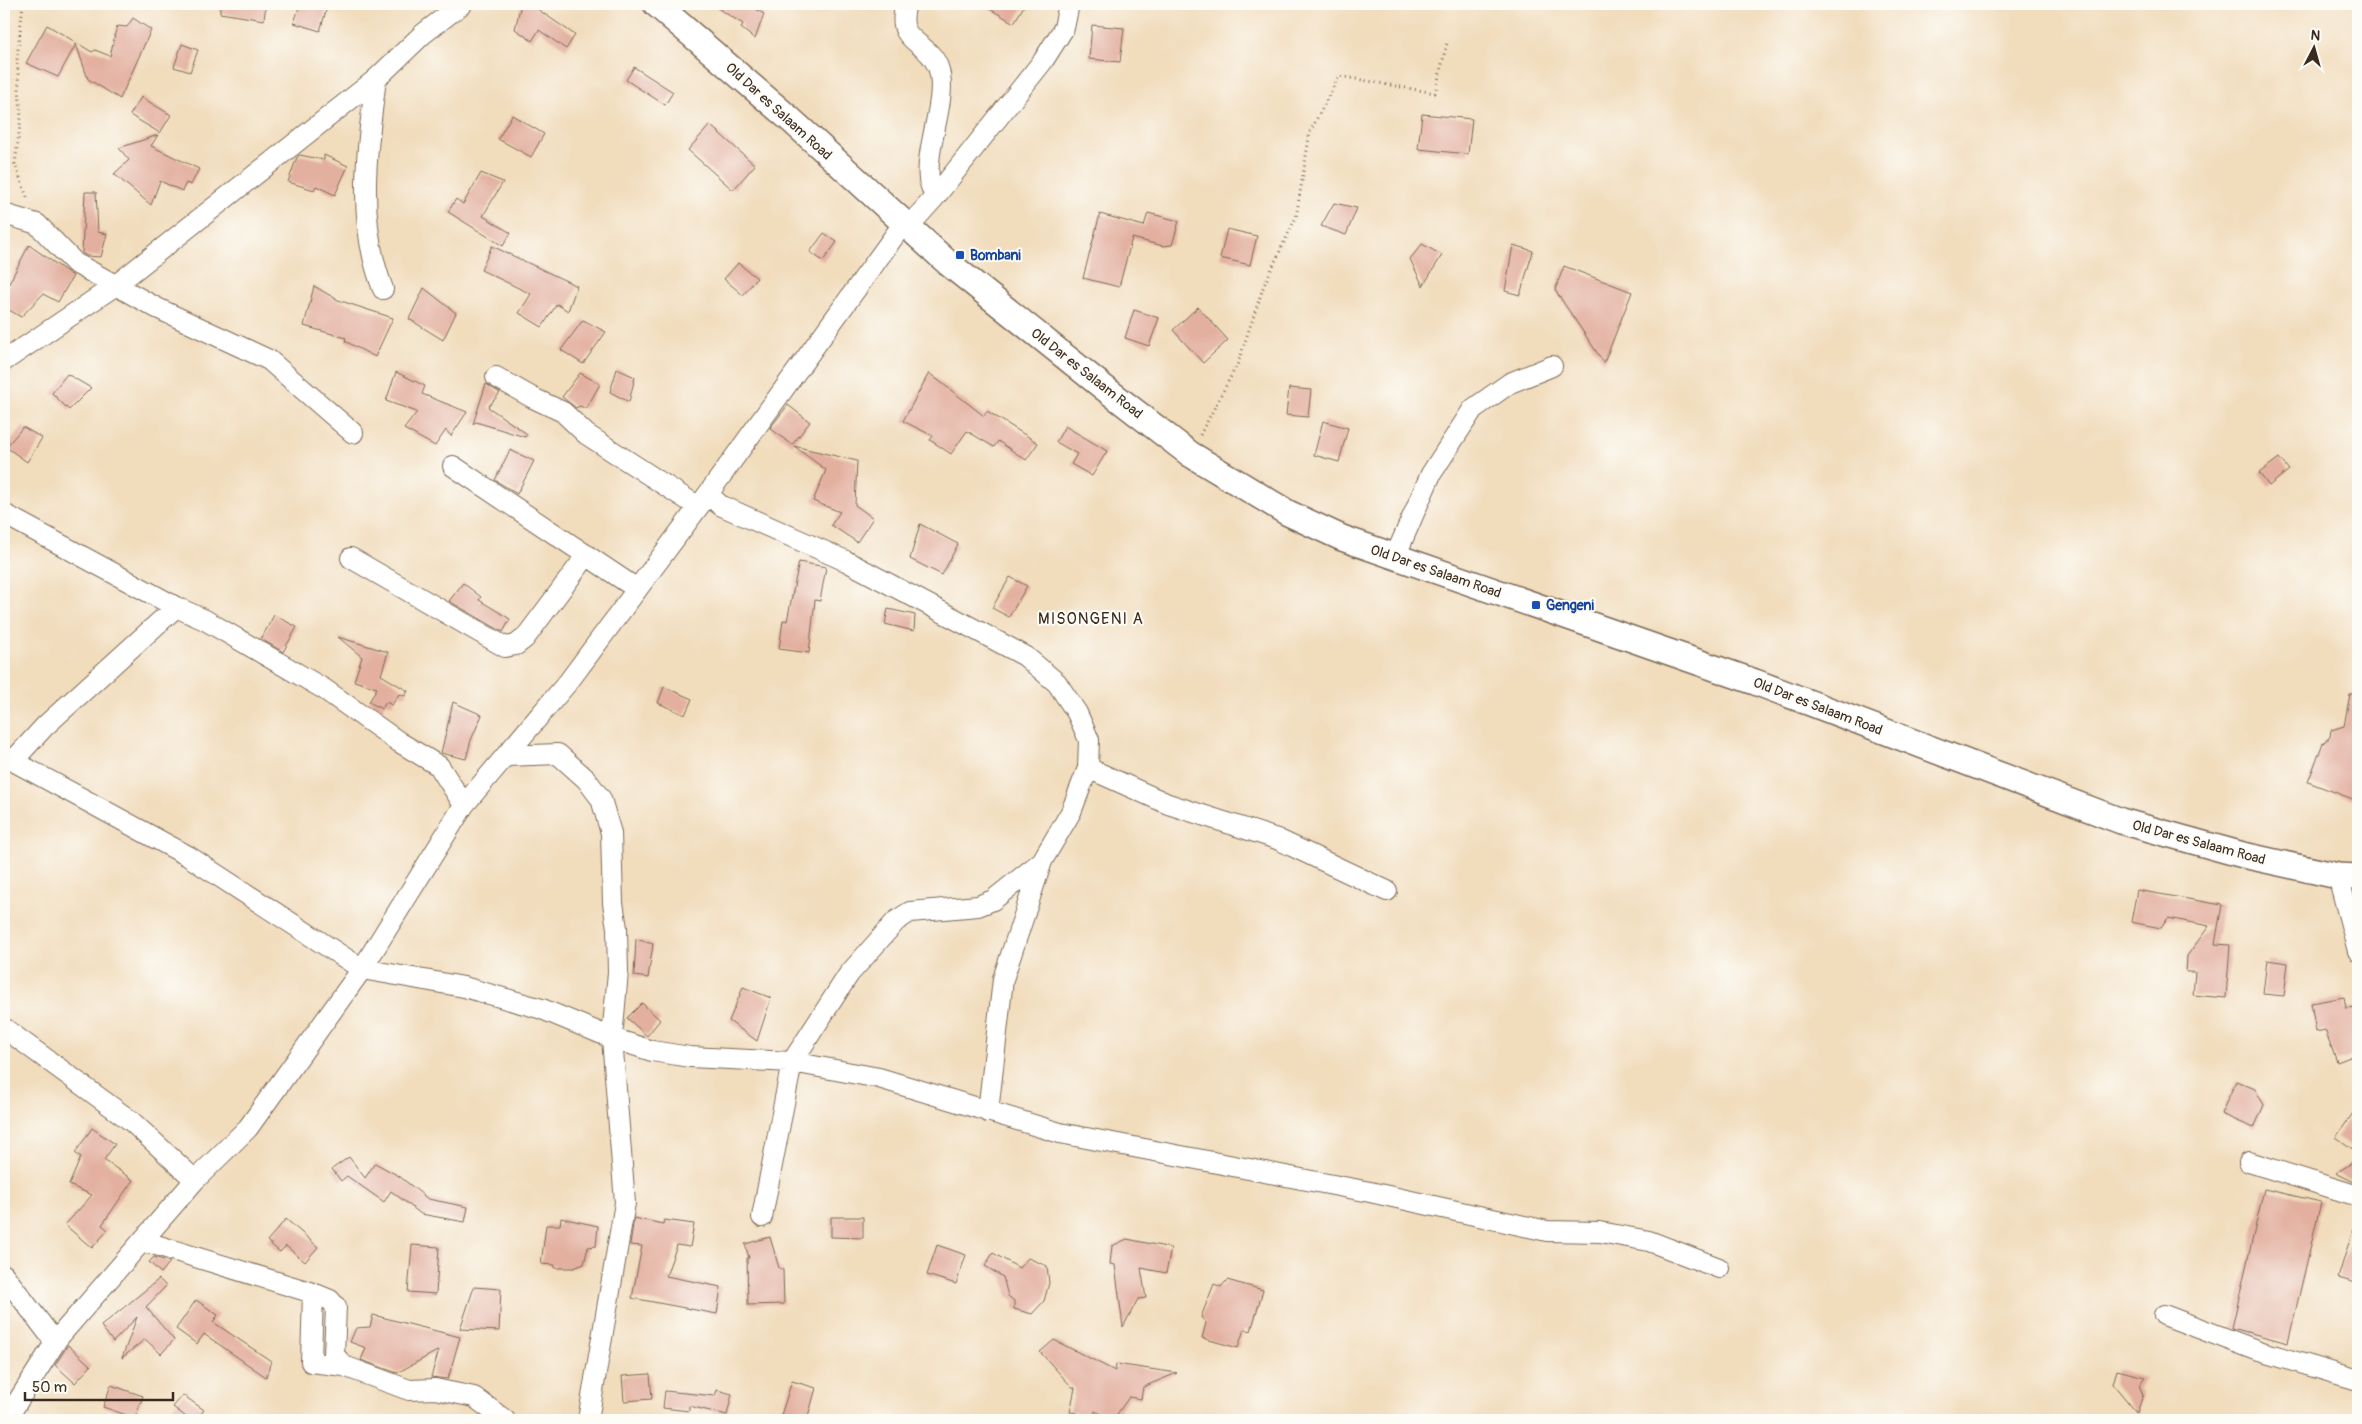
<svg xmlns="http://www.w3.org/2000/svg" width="2362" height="1424" font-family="Pangolin,sans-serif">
	<rect width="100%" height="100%" fill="#fdfcf7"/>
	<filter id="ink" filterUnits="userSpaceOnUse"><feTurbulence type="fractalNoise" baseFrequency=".02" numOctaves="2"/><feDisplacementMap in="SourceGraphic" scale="10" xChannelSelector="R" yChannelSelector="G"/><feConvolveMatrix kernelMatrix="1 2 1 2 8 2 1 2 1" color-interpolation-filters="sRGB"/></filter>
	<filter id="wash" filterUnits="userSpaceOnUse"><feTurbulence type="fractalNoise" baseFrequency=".0096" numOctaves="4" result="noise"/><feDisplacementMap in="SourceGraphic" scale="20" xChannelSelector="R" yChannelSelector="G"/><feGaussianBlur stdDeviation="1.12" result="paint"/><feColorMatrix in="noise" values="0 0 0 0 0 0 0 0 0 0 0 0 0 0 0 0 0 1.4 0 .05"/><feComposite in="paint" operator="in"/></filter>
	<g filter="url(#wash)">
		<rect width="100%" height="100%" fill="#f1dcbc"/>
		<g id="blocks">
			<path fill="#e3b0a0" d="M220,4h46l-2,16 -44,-7z
				M300,4h28l-8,27 -26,-8z
				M521,4h9l45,31 -9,14 -27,-19 -7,11 -17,-12z
				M711,4h37l16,10 -9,25 -14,-11 2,-4z
				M981,4h44l-11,19z
				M133,18l18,12 -31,69 -32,-20 -12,-35 -18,33 -32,-14 21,-38 45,27 3,-2 15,6 7,-30 10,1z
				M1092,25l32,3 -4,34 -31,-3z
				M182,44l16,6 -8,22 -16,-5z
				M634,67l39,25 -8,13 -39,-25z
				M141,97l30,18 -11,18 -30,-18z
				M1422,114l50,5 -4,35 -50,-5z
				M512,115l32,19 -13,23 -33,-18z
				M710,125l45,40 -22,25 -45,-40z
				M158,135l-7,11 48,23 -8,16 -5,-2 -4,8 -22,-10 -9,24 -37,-31 15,-14 -10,-12z
				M300,155l24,5v-5l24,11 -13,29 -19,-9 -2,4 -26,-8 9,-25z
				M481,173l22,9 -20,34 28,17 -8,13 -55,-34 8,-13 7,5z
				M85,192h11l2,40 9,2 -6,23 -14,-1 -5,-3z
				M1334,203l23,5 -11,27 -25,-9z
				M1148,213l31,8 -7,24 -9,1 -31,-8 -13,49 -36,-9 17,-64 44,12z
				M1227,229l30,7 -7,29 -30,-7z
				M824,233l13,9 -14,19 -13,-9z
				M1422,244l20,11 -19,31 -13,-27z
				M29,245l44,31 -15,26 -15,-8 -22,23 -17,-10v-14z
				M1513,245l20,6 -13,44 -15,-4z
				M492,246l85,40 -9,25 -11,-7 -15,23 -23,-14 12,-19 -50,-24z
				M738,263l19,15 -14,17 -19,-16z
				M1564,266l68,26 -28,71 -49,-73z
				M314,286l24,14 55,18 -18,39 -30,-16 1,-3 -42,-12z
				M424,288l32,25 -13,27 -34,-21z
				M1198,307l30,33 -25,23 -30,-33z
				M1134,310l25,8 -10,28 -24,-8z
				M583,320l23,12 -23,32 -22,-14z
				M617,369l18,8 -6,25 -19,-10z
				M396,372l29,14 -3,8 45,18 -16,24 -5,-6 -11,16 -31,-17 13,-17 -31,-11z
				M580,373l20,11 -14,25 -6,-3 -4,2 -14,-11z
				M929,373l55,43 3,-5 51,32 -12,17 -28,-19 -4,6 -27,-16 -16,23 -21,-14 3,-4 -30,-15z
				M67,374l24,14 -22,22 -17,-17z
				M486,384l14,9 -12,14 39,27 -2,3 -49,-15 -3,2z
				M1289,388l22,2 -3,27 -22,-2z
				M788,405l22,17 -18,23 -22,-17z
				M1323,421l25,7 -9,34 -25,-7z
				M1065,426l42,25 -15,25 -21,-12 6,-10 -21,-12z
				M23,427l19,11 -15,24 -21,-15z
				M794,446l63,15 -2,44 18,13 -16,24 -26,-17 9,-13 -27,-11 13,-31z
				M510,450l24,11 -17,33 -22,-14z
				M2279,458l10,12 -20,16 -10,-13z
				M920,524l38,20 -16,31 -32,-16z
				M799,562l27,5 -6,34 -5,-1 -6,53 -30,-4 4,-29 4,1z
				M1010,577l17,9 -18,31 -17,-9z
				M463,583l18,14 -2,3 31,19 -7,13 -54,-31z
				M888,609l27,6 -1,16 -29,-7z
				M274,615l23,12 -14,25 -22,-13z
				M338,637l50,15 -7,23 27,16 -3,5 -6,-2 -7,11 -6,-3 -4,7 -13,-7 8,-14 -23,-7 8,-24z
				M664,687l28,12 -7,16 -27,-12z
				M2350,694h8v107l-50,-19 15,-39 7,-6 1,-7 13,-4z
				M453,702l29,13 -11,25 -5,19 -25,-6z
				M2137,890l85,15 -7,39 15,1 -4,53 -33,-3 2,-23h-9l1,-16 22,-30 -41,-8 -7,10 -30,-6z
				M636,939l17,5 -5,34 -14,-2z
				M2267,960l21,3 -4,33 -21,-2z
				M743,987l28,11 -14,43 -28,-20z
				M2344,997l2,11 12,-1v47l-21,8 -12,-32 -9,2 -5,-29z
				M642,1003l18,17 -13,16 -20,-18z
				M2236,1081l19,8 9,16 -10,23 -33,-14z
				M2358,1106v47l-22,-16z
				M92,1128l23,16 -11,16 29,20 -31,45 6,5 -16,18 -27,-23 27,-30 -23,-10 12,-28 -6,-4z
				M349,1157l16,21 10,-15 24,13 29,23 40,8 -3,15 -44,-8 -30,-23 -7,11 -37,-26 -6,5 -9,-12z
				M2358,1159v25l-22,-11z
				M2264,1189l57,13 -33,141 -56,-15z
				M831,1217h32v21l-32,-1z
				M561,1218l37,8 -2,20 -8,1 -4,17 -10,4h-20l1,-3 -14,-1 5,-39h14z
				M634,1218l29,6 1,-4 30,4 -4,23 -13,-2 -11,31 55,11 -4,27 -85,-16 10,-52 -12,-1z
				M286,1219l32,28 -13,15 -19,-16 -6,6 -13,-11z
				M2353,1229h5l-2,54 -18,-5z
				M770,1237l9,31 4,2 1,34 -36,1 -1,-47h2l-4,-14z
				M1127,1239l44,9 -5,25 -25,-5 5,30 -8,1 -15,28 -8,-62 -5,-1 2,-18z
				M412,1245l27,2 -3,47 -28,-2z
				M937,1245l29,10 -10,29 -29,-9z
				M993,1253l26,15 9,-10 19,8 2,17 -5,18 -12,13 -18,-5v-8l-6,-5 -5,-19 -18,-11z
				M154,1257l16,5 -9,11 -12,-11z
				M159,1279l7,7 -20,21 28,33 -13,14 -16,-15 -23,19 15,-41 -24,25 -12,-16z
				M1227,1280l36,10 -12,41 -7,-2 -6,19 -36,-10 4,-15 -5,-6 13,-33 7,3z
				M474,1287l27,2 -2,42 -39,-2z
				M196,1300l22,15 -5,7 58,39 -5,16 -62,-43 -7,10 -21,-15z
				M373,1315l87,22 -12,42 -17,-2 8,-27 -42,23 -36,-13 5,-12 -16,-6 6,-14 14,-1z
				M1054,1340l61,31 1,-7 61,9 -34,14 -2,12 -12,-2 -16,23 -18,-9 -2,9h-17l1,-7 -7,-1 5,-24 -4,-2 -31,-34z
				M68,1345l23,21 -16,17 -20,-18z
				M2117,1370l28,7 -6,8 4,10 -6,18 -24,-29z
				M650,1374l2,25 -28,2 -2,-25z
				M792,1381l24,7 -9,32 -26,-5z
				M111,1385l32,11 -8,22 -32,-11z
				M717,1390l15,4 -5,21 -38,-9v5l-26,-3 2,-17 50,5z
				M183,1395l21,15 -8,10h-6l-17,-13z"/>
		</g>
	</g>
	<g filter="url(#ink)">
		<use href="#blocks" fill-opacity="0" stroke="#7b6855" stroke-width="1"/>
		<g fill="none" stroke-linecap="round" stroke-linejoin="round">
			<g stroke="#7b6855" stroke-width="22">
				<path id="minor" d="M906,4c-12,40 21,35 32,63 11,30 -13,79 -9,112 1,6 4,12 6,18
					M376,79c-9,71 -20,141 7,210
					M4,214l33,10 38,39 82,45 112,52 84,73
					M909,226l26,-29 108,-136 21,-33 5,-24
					M4,361l112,-76 260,-206 47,-45 39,-30
					M496,377l37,21 30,14 23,22 111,72
					M453,466l184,123
					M708,494l12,11 126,56 179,95 32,27 20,30 12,27 -1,28 -17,44 -29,49 -39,118 -15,133
					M4,514l172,93 29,13 119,69 75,53 40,24 25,39
					M1395,557l36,-83 42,-65 37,-26 42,-17
					M351,558l154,89 11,-2 9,-7 62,-83
					M4,756l184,100 174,113 102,18 78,22 70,29 40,13 38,6 102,5 87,16 181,55 310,59 177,39 53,1 49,9 70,27
					M506,756l52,-2 28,25 15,20 10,34 2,70 4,25 1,44 -6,66 13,165 -37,217
					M13,761l32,-35 131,-119
					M1088,768l80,36 109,35 110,52
					M2338,876l20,75
					M4,1028l127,93 64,59
					M2249,1162l109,34
					M762,1217l30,-155 57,-88 47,-53 14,-9 68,-6 15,-6 49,-39
					M143,1241l170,52 17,7 6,7 -2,48 10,11 65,24 26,-1 39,8 31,23
					M4,1275l51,67
					M313,1293l-2,69 33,4
					M2164,1315l95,36 99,29
					M6,1420l52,-82 137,-158 53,-52 114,-159 102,-164 105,-124 139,-187 195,-270"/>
			</g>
			<g stroke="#7b6855" stroke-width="28">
				<path id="tertiary" d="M656,4l135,116 157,143 155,124 87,67 98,59 54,25 413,144 366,139 122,34 95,21 20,1"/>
			</g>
			<path stroke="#7b6855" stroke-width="3" stroke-dasharray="1 4" stroke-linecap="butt" d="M23,4l-6,54 4,60 -6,46 13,36
				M1200,435l38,-72 26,-78 32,-68 14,-85 29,-56 96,17 12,-50"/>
			<use href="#minor" stroke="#fff" stroke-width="20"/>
			<use href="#tertiary" stroke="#fff" stroke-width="25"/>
		</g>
	</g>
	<g fill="#1a4fb4" stroke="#fdfcf7" stroke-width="2">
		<rect x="955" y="250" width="10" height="10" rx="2.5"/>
		<rect x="1531" y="600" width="10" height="10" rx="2.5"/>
	</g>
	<g text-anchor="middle" stroke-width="4" stroke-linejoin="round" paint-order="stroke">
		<g font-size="14" fill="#3b2a1e" stroke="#fdfcf7">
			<text transform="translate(779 111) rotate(42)" y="5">Old Dar es Salaam Road</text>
			<text transform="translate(1087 373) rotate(38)" y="5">Old Dar es Salaam Road</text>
			<text transform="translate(1436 571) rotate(19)" y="5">Old Dar es Salaam Road</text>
			<text transform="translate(1818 706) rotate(21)" y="5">Old Dar es Salaam Road</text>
			<text transform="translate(2199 842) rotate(15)" y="5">Old Dar es Salaam Road</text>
		</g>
		<g font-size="14" font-weight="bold" fill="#164399" stroke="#fdfcf7" text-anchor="start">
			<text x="970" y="260">Bombani</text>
			<text x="1546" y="610">Gengeni</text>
		</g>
		<g font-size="16" letter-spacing="1" fill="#3b2a1e" stroke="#fdfcf7">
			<text x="1091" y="624">MISONGENI A</text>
		</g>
	</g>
	<rect width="2362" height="1424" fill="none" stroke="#fdfcf7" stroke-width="20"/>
	<g transform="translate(2314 48) rotate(6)" stroke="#fdfcf7" stroke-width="4" paint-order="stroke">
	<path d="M0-4L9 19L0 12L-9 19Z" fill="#3b2a1e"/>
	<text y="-8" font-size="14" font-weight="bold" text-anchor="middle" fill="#3b2a1e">N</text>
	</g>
	<path d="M25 1392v8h148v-8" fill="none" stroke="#3b2a1e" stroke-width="2.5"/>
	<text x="32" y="1392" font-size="15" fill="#3b2a1e" stroke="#fdfcf7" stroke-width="4" paint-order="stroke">50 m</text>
</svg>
